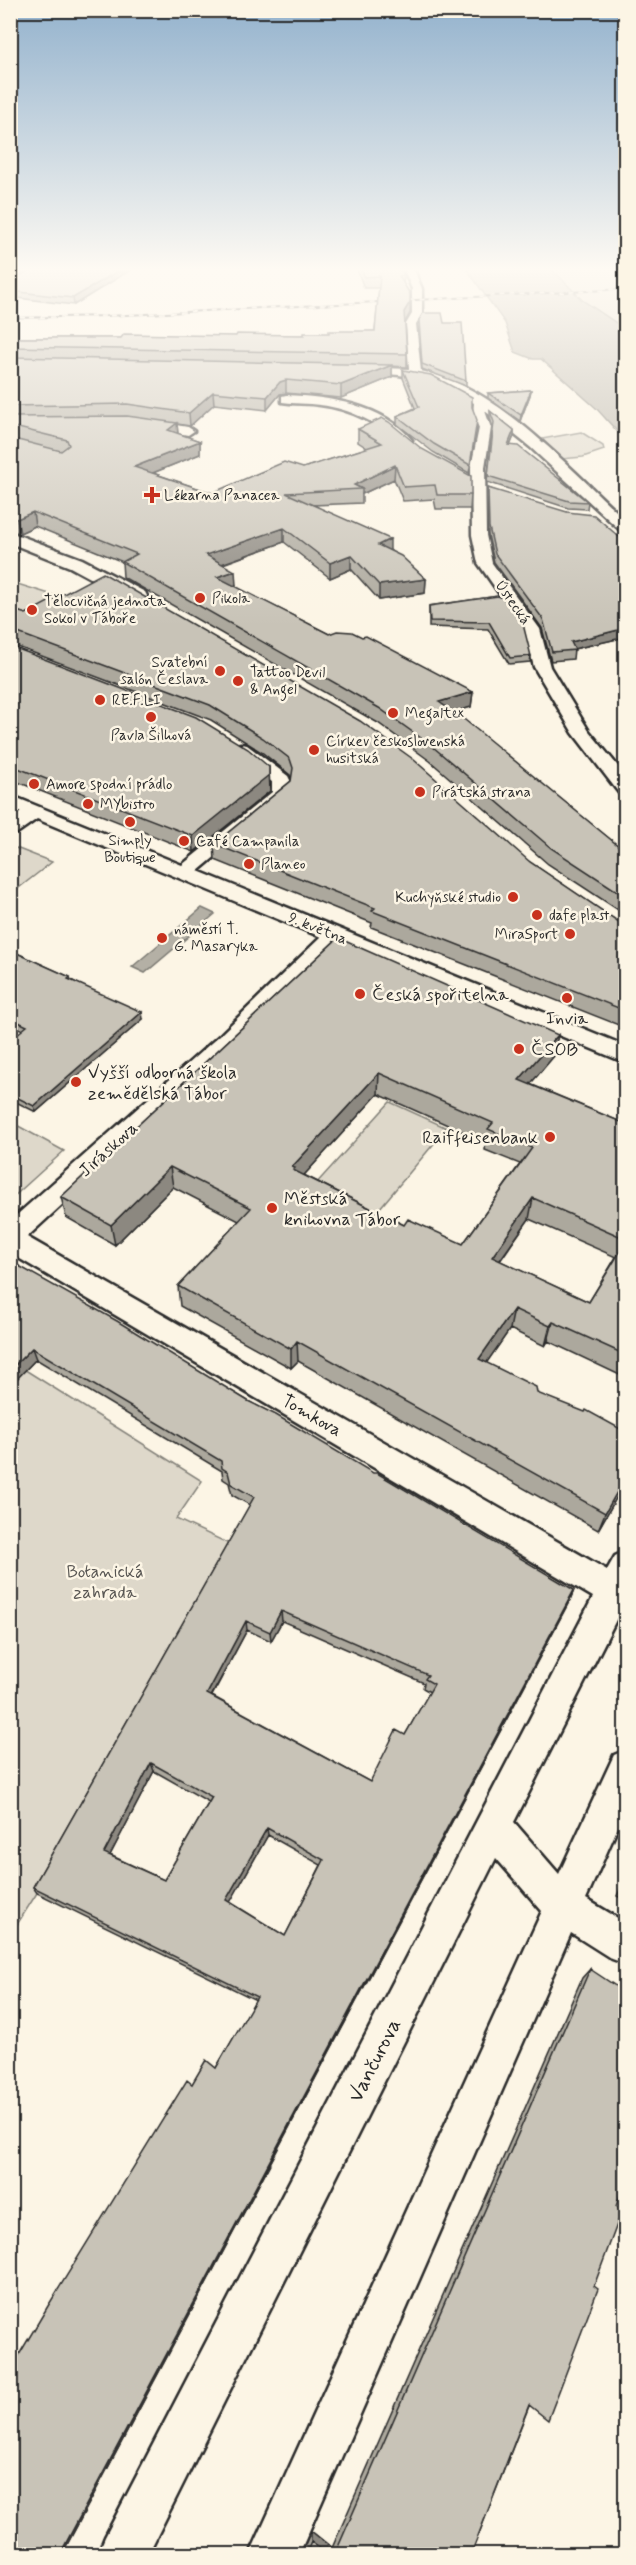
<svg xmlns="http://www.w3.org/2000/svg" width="636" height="2565" font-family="Mynerve,sans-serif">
	<rect width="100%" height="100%" fill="#fcf5e5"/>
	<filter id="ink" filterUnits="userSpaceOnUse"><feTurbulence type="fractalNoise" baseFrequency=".0167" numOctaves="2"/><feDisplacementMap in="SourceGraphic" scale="12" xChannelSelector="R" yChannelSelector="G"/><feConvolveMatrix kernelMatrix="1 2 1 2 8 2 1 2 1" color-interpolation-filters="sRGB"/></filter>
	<g filter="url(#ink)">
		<path fill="#ded8ca" stroke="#84827a" stroke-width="1.5" d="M550,267h75v62l-43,-29z
			M581,432l22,14 1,4 -21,7 -22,2 -19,-20z
			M11,582l58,18 -58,19z
			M16,848l36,14 -41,32v-42z
			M390,1102l57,26 -73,87 -60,-29z
			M11,1122l53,29 -53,48h-1z
			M11,1361l191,120 -26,38 58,27 -197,347 -26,41z"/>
		<path fill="#b4b0a5" stroke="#7d7b74" stroke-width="1.5" d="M465,267h85l32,33 43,29v111l-29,-32 -55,-49h-8l-18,-7 -10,-29z
			M202,908l13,6 -70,59 -13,-6z"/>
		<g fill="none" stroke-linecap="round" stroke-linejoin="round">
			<g stroke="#2b2b2b" stroke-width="5">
				<path id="minor" d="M403,267h10l9,22v25l-6,10 5,47c78,16 147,97 205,149v12l-5,-1 -91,-84 -45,-36 6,17 -6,39 1,68 6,28 48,66 10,38 39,64 37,45v18l-7,-1 -46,-60 -39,-66 -10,-38 -46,-66 -6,-28 -1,-68 8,-39 -6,-14 1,-11c-28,-17 -54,-27 -87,-29 -10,-1 -28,3 -36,-4l6,-3 52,2 -3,-45 6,-10v-25z
					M286,395c43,2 96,9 126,45l-6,4 -4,-1c-25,-20 -50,-34 -82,-38 -13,-2 -26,-1 -38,-3v-6z
					M141,419l47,8 6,4 -6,4 -51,-9 -2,-3 2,-3z
					M241,744l6,1 41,31 2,4v14l-92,77 428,175v17l-288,-119 -102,101 -209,192 580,333 8,-14 11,-5v49l-112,222 45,52 55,-119 12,-5v59l-40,90 40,24v41l-14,-5 -41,-26 -272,621h-49l292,-643 -46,-53 -348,696h-50l7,-17 488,-940 -583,-344v-32l210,-186 101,-98 -284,-118 -20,14 -7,2v-15l11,-8 -11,-4v-13l172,70 90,-73v-10l-40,-33 3,-4z"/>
			</g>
			<g stroke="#2b2b2b" stroke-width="5">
				<path id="secondary" d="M10,532l72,27 63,33 2,4 -2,4h-14l-61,-33 -60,-24z"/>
			</g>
			<use href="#minor" fill="#fcf5e5" fill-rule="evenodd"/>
			<use href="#secondary" fill="#fcf5e5" fill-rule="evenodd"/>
			<g stroke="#2b2b2b" stroke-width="2">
				<path id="rail" d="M10,318l97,-2 519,-27"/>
			</g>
			<use href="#rail" stroke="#fcf5e5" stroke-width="1.5" stroke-dasharray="5" stroke-linecap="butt"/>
		</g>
		<path fill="#aca89d" stroke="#2b2b2b" stroke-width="1.5" fill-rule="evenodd" d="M135,267l-61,38 -64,-8v-17z
			M356,267h41l7,8 -1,8 7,30 -5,9 2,32v13l-15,-1v11l-51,21 -55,-5 -6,1 -13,16 -53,-6 -24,22 -13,-2 1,10 22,7v13l-47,19 59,20 91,-25 64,-20 -9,-6v-13l113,66 -1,14h-34l-2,-10 -31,2 -9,-22 -32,15v9l-48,2 76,45 36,29 -1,14 -46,7 -28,-31 -21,9 -46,-36 -61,22 13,21 -2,1 95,48 144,58 -2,15 -17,5 172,140v63l-78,-51 -118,-103 -52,-38 -255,-146 -1,-15h1l-88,-36 -15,7 -10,-2v-193h111l183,-3 71,-4 4,-43h-15z
			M419,320l25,3 22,58v5l-44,-17z
			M403,370l69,37 5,21 -8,45 -36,-21 -36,-28v-8l18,-8 -12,-30z
			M531,390l-1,5 -10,26 -32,-23v-5z
			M490,411l24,19v6l-4,10 78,56 -1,7 -19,-1 -81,-26 6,-54 -3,-10z
			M488,488l138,55v94l-52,12 -1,10 -22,2 -9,-33 -48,-66 -6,-27 -1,-39z
			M498,596l33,60 -1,6 -21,2 -21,-35 -59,-2v-21z
			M10,609l16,5 504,248 89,60 7,1v105l-255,-101 1,-4 -157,-63 -1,-16 77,-63 -1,-6 -27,-22 -52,-33 -201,-76z
			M10,646l260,145 -76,61 -184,-73z
			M338,938l216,118 -24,28 96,40v254l-78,-37 -3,5 -35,-17 -24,34 51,30 89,88 -28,49 -300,-169 -7,7 -111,-62 -2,-20 61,-65 -66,-34 -58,58 -49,-28 -5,-20zM378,1094l108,48 -1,8 35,14 -57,80 -59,-19 -100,-50zM529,1219l87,38 -27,45 -89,-41z
			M10,950l60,27 1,3 72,39 -107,93 -26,-13v-59l13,-10 -13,-6z
			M10,1261l238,140 326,189 -4,10 -508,954 130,-470 24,-16 40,-68 -219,-107 -4,-6 217,-382 -18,-10 -3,-12 -6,-4 -1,-8 -186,-112 -26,27zM282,1621l142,62 -1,5 7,4 -25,43 -35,47 -158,-86 35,-66 24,11zM154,1771l55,31 -45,78 -54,-25zM268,1835l53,30 -36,71 -55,-34z
			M626,1877v24l-9,-5z
			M590,1969l-61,437 -58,148h-170l10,-23 21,17 250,-570z"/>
		<path fill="#8c8880" stroke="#2b2b2b" stroke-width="1.5" d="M16,267h13l-19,9v-6z
			M125,267h10l-61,38 -1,-7z
			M410,302v11l-6,11v-12z
			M392,365v12l-51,21v-13z
			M286,380v13l-6,1 -13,16v-13l13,-15z
			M531,390l-1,5 -10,26 1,-6z
			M213,392l1,12 -24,22 -1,-13z
			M177,423l1,13 -10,-6z
			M514,430v6l-7,16 1,-7z
			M200,441v13l-65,26 -1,-13z
			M395,465l-1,14 -32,15v-5l-8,-4z
			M33,512l2,14 -15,7 -3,-14z
			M284,528v14l-77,27 -1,-14z
			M390,539v15l-12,-9z
			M351,555v14l-21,9v-15z
			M235,571l1,14 -18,7 -1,-15z
			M426,579l-1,14 -46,7v-15z
			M626,628v9l-57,13 2,-8z
			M473,692l-2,15 -33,10 1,-15z
			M269,767l1,24 -76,61 -1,-16z
			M142,1012l1,7 -107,93 -2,-6z
			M558,1035l-4,21 -38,45 3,-21z
			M379,1073l-1,21 -83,91 -3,-18z
			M170,1167l3,20 -58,58 -4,-20z
			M533,1198l-4,21 -41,58 4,-20z
			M514,1309l-4,20 -34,49 3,-19z
			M553,1322l-5,19 -3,5 5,-20z
			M297,1341l1,20 -7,7v-19z
			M32,1348l4,11 -26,27v-16z
			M626,1476v5l-28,49 7,-17z
			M574,1590l-4,10 -508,954h-2z
			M281,1611l1,10 -11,20 -1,-9z
			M246,1621l1,9 -39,72 -1,-8z
			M151,1763l3,8 -46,88 -4,-6z
			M267,1828l1,7 -40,71 -2,-6z
			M311,2531l21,17 1,6h-6l-16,-12z"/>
		<path fill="#c8c3b7" stroke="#2b2b2b" stroke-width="1.5" fill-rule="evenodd" d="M38,267h87l-52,31 -63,-7v-11z
			M360,267h37l7,8 -5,1 11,18v8l-6,10 3,42 -397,-7v-9h111l3,-4 112,2 1,-2 67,1v-2h25v-2h46l5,-55 -15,1z
			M423,313h19l2,10h18l4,58 -44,-17 -3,-44z
			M10,357l382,8 -51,20 -55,-5 -6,2 -13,15 -54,-5 -24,21 -62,-9 -117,2z
			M403,370l28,5 41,22v10l5,13 -7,45 -36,-21 -37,-28 22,-9z
			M531,390l-10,25 -33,-22z
			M490,411l24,19 -6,15 10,1 70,56 -19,-1 -81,-25 6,-54z
			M127,416l50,7 -9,7 32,11 -66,26 78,26 72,-31 19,6 79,-25 -24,-14 24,-11 7,4 33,27 49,27v19h-34l-2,-10 -31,2 -9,-22 -41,20 8,4 -76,4 104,46 -12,6 23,11 25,23 -47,6 -28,-30 -21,8 -46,-35 -78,27 29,16 -18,6 112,57 8,-3 15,1 10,5 4,-1 107,56 -34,10 26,18 161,132v45l-75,-49 -119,-102 -53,-38 -257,-146 15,-8 -104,-42 -16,7 -7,-2v-79l51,13 8,-6 -2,-5 -57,-14v-9z
			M488,488l79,24 27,3 32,28v85l-55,14 4,8 -23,2 -9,-33 -48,-65 -6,-27z
			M103,573l257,148 53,38 117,103 89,60 7,1v88l-254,-100 3,-3 -161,-64 77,-63 2,-13 -3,-9 -27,-21 -53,-33 -200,-75v-21l16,5z
			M498,596l7,3 18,25 8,32 -21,2 -21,-36 -59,-1 -1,-15z
			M10,646l186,71 52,32 21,18v8l-76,61 -183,-71z
			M338,938l220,97 -39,45 107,44v115l-93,-41 -41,59 97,45 37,-60v113l-73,-33 -3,4 -36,-17 -35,50 57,28 1,6 48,19 1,-2 40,22v44l-21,37 -308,-172 -6,8 -113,-63 73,-78 -81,-41 -59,58 -50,-28zM379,1073l114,50 -5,6 44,19 -69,96 -55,-25 -4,6 -111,-55 2,-2 -3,-1z
			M10,950l60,27 -2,2 74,33 -108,94 -24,-12v-54l17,-14 -17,-8z
			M10,1261l107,60 131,80 28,14 97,58h4l197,117 -514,964h-50v-184l38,-64 139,-226 5,4 14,-24 10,8 41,-71 -224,-110 221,-390 -23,-13 -3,-12 -6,-4 -1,-7 -189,-113 -22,22zM281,1611l147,64 -3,4 9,5 -29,51 -9,-5 -26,52 -163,-88 39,-73 24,11zM151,1763l61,34 -48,83 -60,-27zM267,1828l57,32 -39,76 -59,-36z
			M590,1969l36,24v187l-10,26 6,5 -28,75 4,3 -50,131 -19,-15 -58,149h-136z
			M311,2542l16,12h-21z"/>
	</g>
	<linearGradient id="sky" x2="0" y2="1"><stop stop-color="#93b2cd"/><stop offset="0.43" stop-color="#fefaf3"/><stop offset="1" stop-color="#fefaf3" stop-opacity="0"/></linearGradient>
	<rect width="636" height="626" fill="url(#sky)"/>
	<g fill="#c8321e" stroke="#fcf5e5" stroke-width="2">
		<path d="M149 486h6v6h6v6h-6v6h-6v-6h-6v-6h6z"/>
		<circle cx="200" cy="598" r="6"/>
		<circle cx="32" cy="610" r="6"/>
		<circle cx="220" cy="671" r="6"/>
		<circle cx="238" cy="681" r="6"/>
		<circle cx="100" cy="700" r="6"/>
		<circle cx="393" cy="713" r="6"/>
		<circle cx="151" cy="717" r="6"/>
		<circle cx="314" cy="750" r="6"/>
		<circle cx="34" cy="784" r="6"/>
		<circle cx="420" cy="792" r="6"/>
		<circle cx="88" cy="804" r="6"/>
		<circle cx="130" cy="822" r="6"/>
		<circle cx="184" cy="841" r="6"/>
		<circle cx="249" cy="864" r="6"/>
		<circle cx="513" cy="897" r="6"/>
		<circle cx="537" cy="915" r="6"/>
		<circle cx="570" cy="934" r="6"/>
		<circle cx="162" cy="938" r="6"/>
		<circle cx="360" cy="994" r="6"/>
		<circle cx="567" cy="998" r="6"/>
		<circle cx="519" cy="1049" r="6"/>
		<circle cx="76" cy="1082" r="6"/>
		<circle cx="550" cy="1137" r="6"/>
		<circle cx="272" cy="1208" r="6"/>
	</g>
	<g text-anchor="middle" stroke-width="5" stroke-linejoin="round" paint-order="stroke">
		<g font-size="15" fill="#2b2b2b" stroke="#fcf5e5" text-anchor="start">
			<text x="164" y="500">Lékarna Panacea</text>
			<text x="212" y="603">Pikola</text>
			<text x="44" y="606">Tělocvičná jednota<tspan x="44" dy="17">Sokol v Táboře</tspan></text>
			<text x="208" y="667" text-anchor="end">Svatební<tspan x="208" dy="17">salón Česlava</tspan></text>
			<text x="250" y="677">Tattoo Devil<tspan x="250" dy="17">&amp; Angel</tspan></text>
			<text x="112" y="705">RE.F.LI</text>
			<text x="405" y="718">Megaltex</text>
			<text x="151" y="740" text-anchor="middle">Pavla Šilhová</text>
			<text x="326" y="746">Církev československá<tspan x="326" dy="17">husitská</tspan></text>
			<text x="46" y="789">Amore spodní prádlo</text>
			<text x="432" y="797">Pirátská strana</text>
			<text x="100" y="809">MYbistro</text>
			<text x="130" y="845" text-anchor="middle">Simply<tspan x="130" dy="17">Boutique</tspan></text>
			<text x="196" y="846">Café Campanila</text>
			<text x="261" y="869">Planeo</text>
			<text x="501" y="902" text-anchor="end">Kuchyňské studio</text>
			<text x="549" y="920">dafe plast</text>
			<text x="174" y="934">náměstí T.<tspan x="174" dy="17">G. Masaryka</tspan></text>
			<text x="558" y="939" text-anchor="end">MiraSport</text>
		</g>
		<g font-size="15" fill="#2b2b2b" stroke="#fcf5e5">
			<text transform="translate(513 602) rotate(55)" y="5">Ústecká</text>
			<text transform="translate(318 928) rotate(22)" y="5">9. května</text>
		</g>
		<g font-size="18" fill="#2b2b2b" stroke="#fcf5e5" text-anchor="start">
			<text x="372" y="1000">Česká spořitelna</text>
			<text x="567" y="1024" text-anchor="middle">Invia</text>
			<text x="531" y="1055">ČSOB</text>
			<text x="88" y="1078">Vyšší odborná škola<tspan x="88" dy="21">zemědělská Tábor</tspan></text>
			<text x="538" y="1143" text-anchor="end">Raiffeisenbank</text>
			<text x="284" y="1204">Městská<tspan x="284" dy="21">knihovna Tábor</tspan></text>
		</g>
		<g font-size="18" fill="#2b2b2b" stroke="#fcf5e5">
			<text transform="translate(108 1149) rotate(-42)" y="6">Jiráskova</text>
			<text transform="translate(312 1415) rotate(30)" y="6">Tomkova</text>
		</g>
		<g font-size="18" fill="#585653" stroke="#fcf5e5">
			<text x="105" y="1577">Botanická<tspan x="105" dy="21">zahrada</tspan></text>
		</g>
		<g font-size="21" fill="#2b2b2b" stroke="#fcf5e5">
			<text transform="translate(374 2060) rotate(-63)" y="7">Vančurova</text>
		</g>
	</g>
	<rect width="636" height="2565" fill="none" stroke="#fcf5e5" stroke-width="36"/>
	<rect x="18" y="18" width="600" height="2529" fill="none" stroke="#2b2b2b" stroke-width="2" filter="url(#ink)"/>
</svg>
